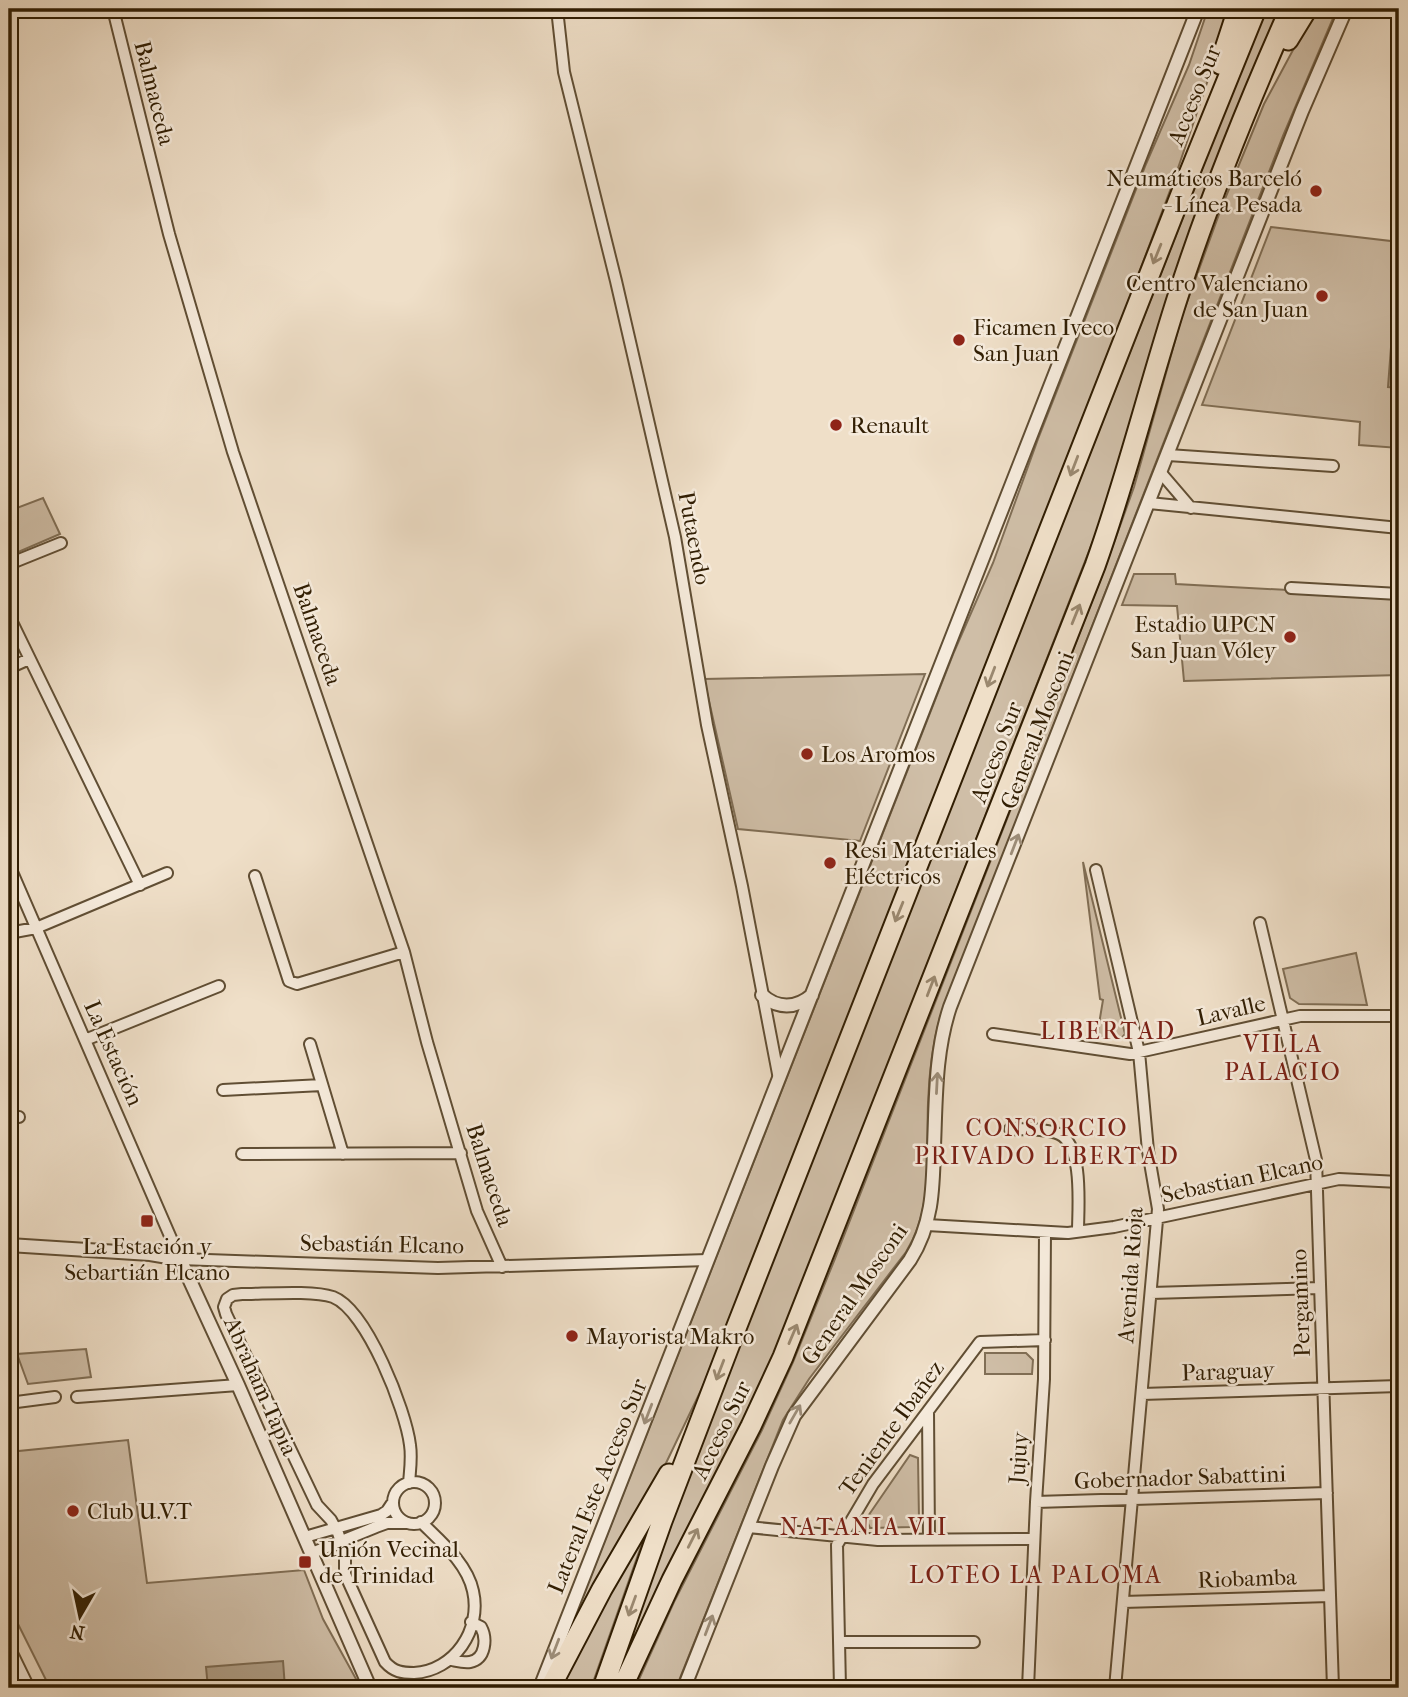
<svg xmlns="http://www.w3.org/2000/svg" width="1408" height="1697" font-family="'IM FELL French Canon',serif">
	<rect width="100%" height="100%" fill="#efdfc8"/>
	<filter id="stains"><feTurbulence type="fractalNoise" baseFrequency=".00286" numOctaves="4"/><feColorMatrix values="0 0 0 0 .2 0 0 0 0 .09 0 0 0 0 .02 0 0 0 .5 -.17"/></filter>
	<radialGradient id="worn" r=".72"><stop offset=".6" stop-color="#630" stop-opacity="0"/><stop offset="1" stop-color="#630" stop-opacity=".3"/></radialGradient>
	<path fill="#cfbea7" stroke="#806e55" stroke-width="2" d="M1208,9h24l-58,171 -46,122 -425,1084 -48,100 -90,156 389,-990 39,-89 45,-124 108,-275 43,-99z
		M1265,9h17l-106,263 -28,92 -28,108 -335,855 -24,57 -147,304 24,-79 176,-460 35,-83z
		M1315,9h22l-54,127 -343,881c-8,29 -11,57 -12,86 -2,50 6,105 -22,149l-97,127 -26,41 -107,268h-41l39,-86 88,-172 31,-68 41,-101 268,-685 32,-89 48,-171 40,-110 42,-102z
		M1271,227l128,15v206l-40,-3 1,-23 -158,-17z
		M43,498l17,36 -51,22v-45z
		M1134,574h41l1,10 223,12v79l-215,6 -7,-75 -55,-1z
		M925,674l-65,167 -122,-12 -34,-150z
		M1083,862l42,172 -5,6 -23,-4 6,-36 -3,-1z
		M1356,953l11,52 -68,-1 -9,-6 -7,-29z
		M86,1349l5,28 -63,7 -11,-30z
		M985,1353h41l7,7 -1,14h-47z
		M128,1440l19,143 157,-13 19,49 38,69h-311l-41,-82v-154z
		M910,1455l8,3 1,62 -7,7 -42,1 -4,-9z
		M651,1518l-60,170h-37z"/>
	<path fill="#ae9d85" stroke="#7c6a51" stroke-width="2" d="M1391,347l8,1v40l-11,-1z
		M283,1661l2,27h-20l-1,-2 -56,2 -2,-21z"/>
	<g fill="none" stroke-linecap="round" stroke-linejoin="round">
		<g stroke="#604e34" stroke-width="14">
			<path id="minor" d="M113,9l56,225 64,218 171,500 23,90 50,169 25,56
				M557,9l7,63 52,209 59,256 32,188 35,161 37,193
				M1168,455l165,11
				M1161,473l30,35
				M1149,503l250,25
				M9,564l52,-21
				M1291,588l108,6
				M9,616l131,269
				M9,668l20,-9
				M9,865l171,394 258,9 270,-8
				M1096,870l43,182 9,99 10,58 -43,479
				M255,876l34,105 8,3 107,-32
				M1260,923l56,237 17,528
				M9,933l27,-5 131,-55
				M993,1034l137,20 170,-38h98
				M85,1040l134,-54
				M310,1044l33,110
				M223,1090l99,-5
				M9,1117h10
				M1010,1129c15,1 35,-1 49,5 25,11 19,75 19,97
				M242,1154l219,-1
				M927,1225l141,8 46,-6 225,-48 60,3
				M1151,1293l169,-5
				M1142,1394l257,-8
				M77,1397l161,-12
				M9,1403l46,-6
				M928,1411l1,129
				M393 1503a21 21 0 1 1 42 0a21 21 0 1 1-42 0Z
				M409,1483c1,-13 3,-25 1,-38 -4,-34 -43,-135 -77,-148 -20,-7 -68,-3 -91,-3l-9,1 -6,4 -3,8 2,7 91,191 14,15 7,13 7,21v20l40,88c9,10 17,11 29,11 40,-2 68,-43 59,-82 -6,-28 -32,-49 -52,-69
				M1036,1502l291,-9
				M748,1527l130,13 156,-1
				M305,1537l76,-22 6,-4 6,-9
				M312,1553l64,-26 11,-4h21
				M1123,1602l207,-6
				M839,1642h135
				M9,1647l20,41
				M452,1660c5,1 12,3 18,2 16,-3 17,-24 11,-35l-10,-5
				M840,1688l-3,-143 36,-61 107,-142 65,-2
				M1028,1688l8,-186 8,-123 1,-147"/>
		</g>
		<g stroke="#604e34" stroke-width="16">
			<path id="tertiary" d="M762,995c15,14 34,14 50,0
				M9,1245l141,9 30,5 58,126 132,303
				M540,1688l658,-1679
				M684,1688l88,-222 22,-50 116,-156c23,-36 23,-73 24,-114 2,-47 1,-94 16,-139l352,-896 44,-102"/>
		</g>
		<g stroke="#311e03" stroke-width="23">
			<path id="motorway" d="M1288,40l19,-31
				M1220,64l18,-55
				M550,1688l52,-99 67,-115
				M603,1688l59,-167 69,-180 454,-1157 71,-175
				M622,1688l50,-108 79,-154 32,-69 312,-791c32,-89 54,-180 83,-270 31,-96 71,-195 112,-287"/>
		</g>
		<use href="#minor" stroke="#f5eadb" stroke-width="10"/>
		<use href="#tertiary" stroke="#f5eadb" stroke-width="12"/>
		<use href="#motorway" stroke="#efdfc8" stroke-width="19"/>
	</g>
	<defs><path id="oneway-shaft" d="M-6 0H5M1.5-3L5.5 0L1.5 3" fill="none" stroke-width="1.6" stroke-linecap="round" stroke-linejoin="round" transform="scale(1.75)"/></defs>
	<g stroke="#9a886f">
		<use href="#oneway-shaft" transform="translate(1157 254) rotate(112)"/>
		<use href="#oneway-shaft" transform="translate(1074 466) rotate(111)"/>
		<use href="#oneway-shaft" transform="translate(1076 614) rotate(-68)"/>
		<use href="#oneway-shaft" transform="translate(991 677) rotate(111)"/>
		<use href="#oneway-shaft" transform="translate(899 912) rotate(112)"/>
		<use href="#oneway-shaft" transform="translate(931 986) rotate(-69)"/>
		<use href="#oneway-shaft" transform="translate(793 1334) rotate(-67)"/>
		<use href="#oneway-shaft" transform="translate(720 1370) rotate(111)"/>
		<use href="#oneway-shaft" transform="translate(693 1538) rotate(-63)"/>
		<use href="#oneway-shaft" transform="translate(632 1606) rotate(110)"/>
	</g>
	<g stroke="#9d8e7a">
		<use href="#oneway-shaft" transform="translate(1015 844) rotate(-69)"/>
		<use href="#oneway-shaft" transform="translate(937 1083) rotate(-87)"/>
		<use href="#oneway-shaft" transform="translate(648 1414) rotate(111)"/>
		<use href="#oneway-shaft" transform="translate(795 1414) rotate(-60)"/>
		<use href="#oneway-shaft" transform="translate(709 1625) rotate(-69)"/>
		<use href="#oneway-shaft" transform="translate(555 1649) rotate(111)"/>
	</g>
	<g fill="#8f2418" stroke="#f5eadb" stroke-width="2.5">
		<circle cx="1316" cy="191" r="7"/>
		<circle cx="1322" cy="296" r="7"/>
		<circle cx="959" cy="340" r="7"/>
		<circle cx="836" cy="425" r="7"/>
		<circle cx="1290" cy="637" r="7"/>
		<circle cx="807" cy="754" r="7"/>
		<circle cx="830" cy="863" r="7"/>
		<rect x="140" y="1214" width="14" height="14" rx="3.5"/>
		<circle cx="572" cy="1336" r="7"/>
		<circle cx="73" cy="1511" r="7"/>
		<rect x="298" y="1555" width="14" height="14" rx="3.5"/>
	</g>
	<g text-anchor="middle" stroke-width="5" stroke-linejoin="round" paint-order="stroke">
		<g font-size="23" fill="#311e03" stroke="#f5eadb">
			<text transform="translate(155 93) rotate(76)" y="8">Balmaceda</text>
			<text transform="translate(1194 95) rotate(-68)" y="8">Acceso Sur</text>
			<text transform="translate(695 538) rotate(79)" y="8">Putaendo</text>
			<text transform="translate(318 634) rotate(71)" y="8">Balmaceda</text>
			<text transform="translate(1037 730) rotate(-69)" y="8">General Mosconi</text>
			<text transform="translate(996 752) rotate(-69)" y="8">Acceso Sur</text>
			<text transform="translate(1231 1010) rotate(-13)" y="8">Lavalle</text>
			<text transform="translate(114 1053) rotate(66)" y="8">La Estación</text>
			<text transform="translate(490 1175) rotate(72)" y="8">Balmaceda</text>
			<text transform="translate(1242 1178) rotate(-12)" y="8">Sebastian Elcano</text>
			<text transform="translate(382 1244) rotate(1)" y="8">Sebastián Elcano</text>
			<text transform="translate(1130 1275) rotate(-86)" y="8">Avenida Rioja</text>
			<text transform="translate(854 1294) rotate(-55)" y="8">General Mosconi</text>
			<text transform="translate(1300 1303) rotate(-92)" y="8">Pergamino</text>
			<text transform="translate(1228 1371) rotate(-2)" y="8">Paraguay</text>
			<text transform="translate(261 1386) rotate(66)" y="8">Abraham Tapia</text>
			<text transform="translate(891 1428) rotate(-54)" y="8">Teniente Ibañez</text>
			<text transform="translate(721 1430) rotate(-64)" y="8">Acceso Sur</text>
			<text transform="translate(1018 1458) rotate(-86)" y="8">Jujuy</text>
			<text transform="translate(1180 1477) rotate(-2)" y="8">Gobernador Sabattini</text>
			<text transform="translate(597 1486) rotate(-68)" y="8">Lateral Este Acceso Sur</text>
			<text transform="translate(1247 1578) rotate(-2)" y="8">Riobamba</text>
		</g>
		<g font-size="23" fill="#311e03" stroke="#f5eadb" text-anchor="start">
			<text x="1302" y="186" text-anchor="end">Neumáticos Barceló<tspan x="1302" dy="26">- Línea Pesada</tspan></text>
			<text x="1308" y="291" text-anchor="end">Centro Valenciano<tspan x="1308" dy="26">de San Juan</tspan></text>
			<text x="973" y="335">Ficamen Iveco<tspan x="973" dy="26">San Juan</tspan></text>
			<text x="850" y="433">Renault</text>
			<text x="1276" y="632" text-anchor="end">Estadio UPCN<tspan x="1276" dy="26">San Juan Vóley</tspan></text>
			<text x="821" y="762">Los Aromos</text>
			<text x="844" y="858">Resi Materiales<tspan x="844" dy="26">Eléctricos</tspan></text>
			<text x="147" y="1254" text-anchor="middle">La Estación y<tspan x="147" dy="26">Sebartián Elcano</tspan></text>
			<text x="586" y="1344">Mayorista Makro</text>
			<text x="87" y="1519">Club U.V.T</text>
			<text x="319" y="1557">Unión Vecinal<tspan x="319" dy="26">de Trinidad</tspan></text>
		</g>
		<g font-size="24" letter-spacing="2" fill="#7a1f14" stroke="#f5eadb">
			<text x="1108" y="1039">LIBERTAD</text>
			<text x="1283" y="1052">VILLA<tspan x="1283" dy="28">PALACIO</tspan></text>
			<text x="1047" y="1136">CONSORCIO<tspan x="1047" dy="28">PRIVADO LIBERTAD</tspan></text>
			<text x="864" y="1535">NATANIA VII</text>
			<text x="1036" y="1583">LOTEO LA PALOMA</text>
		</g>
	</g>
	<rect width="1408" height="1697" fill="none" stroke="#efdfc8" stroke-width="35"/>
	<rect x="10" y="10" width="1387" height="1676" fill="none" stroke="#311e03" stroke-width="3.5"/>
	<rect x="18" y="18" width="1373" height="1662" fill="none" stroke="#311e03" stroke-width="2"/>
	<g transform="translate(80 1616) rotate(189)" stroke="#f5eadb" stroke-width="5" paint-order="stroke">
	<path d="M0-5L12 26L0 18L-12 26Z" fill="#311e03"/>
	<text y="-10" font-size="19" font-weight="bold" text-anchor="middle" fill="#311e03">N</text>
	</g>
	<rect width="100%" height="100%" filter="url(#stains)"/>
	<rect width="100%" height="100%" fill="url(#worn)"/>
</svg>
